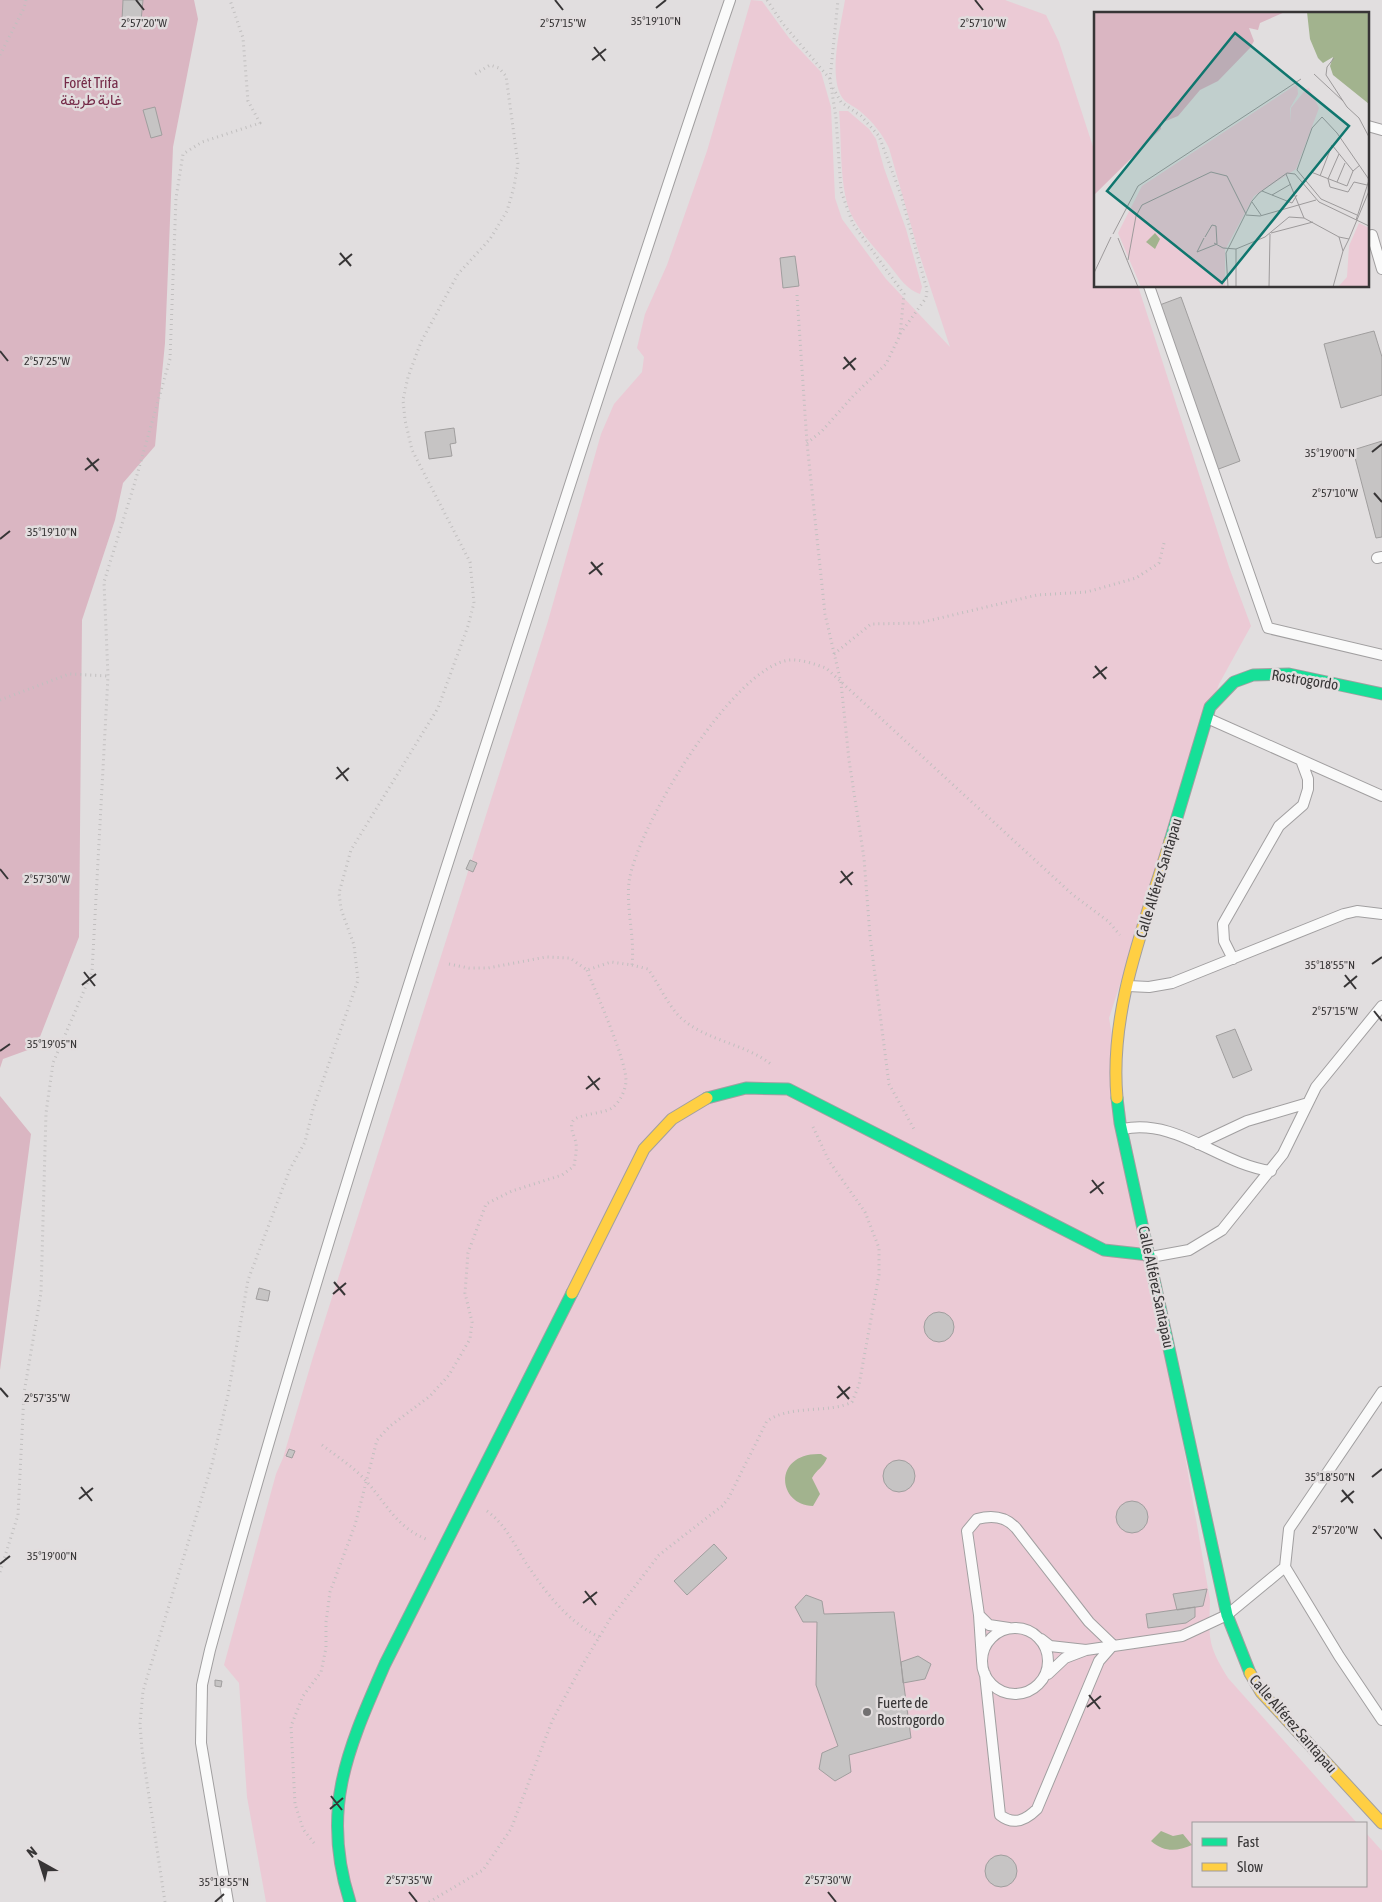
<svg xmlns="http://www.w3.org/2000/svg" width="1382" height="1902" font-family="'Asap Condensed',Vazirmatn,sans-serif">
	<rect width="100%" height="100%" fill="#e1dedf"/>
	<path fill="#ebcad5" d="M751,0l11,1 27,37 32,34 10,35 4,91 7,21 44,60 64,68 -32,-97 -29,-102c-6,-13 -16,-26 -28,-36 -4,-4 -11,-7 -16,-11 -19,-19 -4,-76 0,-101h160l41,15 13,27 37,114v130h42l91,281 22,59 -32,58 -110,334 101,582c-1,39 -3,44 18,78l129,145h-164v63h173v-53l16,18v51h-1116l-19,-105 -8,-114 -15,-18 52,-191 7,-16 30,-101 235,-736 53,-187 13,-30 28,-32 2,-15 -7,-9 8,-34 22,-49 40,-114z
		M839,111h9l21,18 7,10 8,29 22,61 16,58 -2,7c-13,-4 -21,-17 -30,-28 -13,-16 -30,-33 -39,-52 -12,-27 -9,-73 -12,-103z"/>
	<path fill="#dab6c2" d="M0,0h194l4,19 -25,128 -8,196 -10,103 -32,37 -8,37 -33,100 -3,317 -43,110 -33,12 -3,9z
		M0,1096l31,38 -31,236z"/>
	<path fill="#a2b38e" d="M821,1454l6,4c-4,10 -10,11 -15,20l8,16 -7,12c-37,-1 -40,-54 8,-52z
		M1161,1831l12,5 10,-2 9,11c-16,7 -28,7 -41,-4z"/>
	<path fill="#c6c4c4" stroke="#a09e9e" d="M123,0h20l-2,21 -19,-1z
		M155,107l7,28 -11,3 -8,-28z
		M795,256l4,30 -16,2 -3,-30z
		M1181,297l59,164 -24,9 -59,-164z
		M1374,331l8,26v38l-41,13 -17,-64z
		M454,428l2,15 -6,1 2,12 -23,3 -4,-27z
		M1382,441v96l-6,1 -23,-88z
		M470,860l7,3 -4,9 -7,-3z
		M1235,1029l17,41 -19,8 -17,-42z
		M259,1288l11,3 -2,10 -12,-2z
		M924 1327a15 15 0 1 1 30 0a15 15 0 1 1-30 0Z
		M289,1449l6,2 -3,7 -6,-2z
		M883 1476a16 16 0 1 1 32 0a16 16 0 1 1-32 0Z
		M1116 1517a16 16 0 1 1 32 0a16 16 0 1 1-32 0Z
		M714,1544l13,14 -40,37 -13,-14z
		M1207,1589l-4,17 -26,4 -4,-16z
		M806,1595l16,6 2,13 70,-2 17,126 -62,17 2,17 -16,9 -16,-12 3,-16 16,-7 -22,-61 1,-63h-14l-8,-15z
		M1195,1607v10l-9,6 -38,5 -2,-14z
		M918,1656l13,8 -6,15 -22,4 -2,-21z
		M215,1680l7,1 -1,6 -6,-1z
		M985 1871a16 16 0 1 1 32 0a16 16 0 1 1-32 0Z"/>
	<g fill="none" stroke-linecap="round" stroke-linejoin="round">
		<g stroke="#a19fa0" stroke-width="12">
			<path id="lane" d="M1368,126l14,4
				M1372,235l10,34
				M1149,286l119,342 114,27
				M1377,558l5,-1
				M1207,718l175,78
				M1233,959l-9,-18 -1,-17 56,-98 24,-21 5,-16v-10l-7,-19
				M1128,986l21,1 23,-4 172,-69 13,-3 25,3
				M1123,1129c54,-11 96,35 148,42
				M1198,1144l49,-23 61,-18
				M1151,1257l38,-7 33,-20 61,-76 33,-67 66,-81
				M1285,1567l54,89 43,64
				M979,1615l10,10 20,3
				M982 1661a33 33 0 1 1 66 0a33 33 0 1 1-66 0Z
				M1041,1639l9,7 36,4 -21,8 -17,16
				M1086,1650l96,-14 45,-21 58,-48 4,-38 93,-137
				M982,1660l-3,-45 -12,-84 10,-12c15,-4 28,-3 39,9l73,94 24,23 -14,16 -62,148c-11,11 -23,17 -37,6l-15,-141
				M228,1902l-27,-159 1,-58 8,-35c89,-324 191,-644 295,-964 74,-229 147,-458 225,-686"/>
		</g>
		<g stroke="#a19fa0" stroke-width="13">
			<path id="fast" d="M1170,841l40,-134 24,-25 19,-7 36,-1 93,20
				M707,1098l39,-10 42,1 316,161 45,5
				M1117,1098l3,25 107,492 23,58
				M350,1902c-30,-93 -2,-153 35,-238l187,-371"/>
		</g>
		<g stroke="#a19fa0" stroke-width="13">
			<path id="slow" d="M1117,1098c-8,-89 28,-174 53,-257
				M572,1293l72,-144 28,-30 35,-21
				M1250,1673l11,19 121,131"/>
		</g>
		<path stroke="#c1bfbf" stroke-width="3" stroke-dasharray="1 4" stroke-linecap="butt" d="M767,0l16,24 47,55 6,39 5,73 12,33 51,70 -4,41 -14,29 -32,31 -32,36 -15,12
			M0,55l24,-47 2,-8
			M830,79l8,-79
			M833,88l8,14 20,14 18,20 22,59 26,95 -1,8 -26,36
			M797,295l10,148 18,171 16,69 8,77 15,98 6,78 19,148 25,45
			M834,654l37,-30 48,-1 118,-28 50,-3 49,-14 23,-15 5,-20
			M0,700l69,-26 39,2
			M449,964l20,4h19l58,-11 24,1 17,12 24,-8 21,3c3,-28 -6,-55 -3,-83 7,-53 103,-214 160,-222 12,-1 25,4 37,8l247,227 35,26 12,14
			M632,965l16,4c11,15 19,35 32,48 25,24 65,26 92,48
			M322,1445c16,12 33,23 46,38 18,21 30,45 58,56
			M487,1511c19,14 27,33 39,52 20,30 41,58 73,74
			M0,1572l18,-57 6,-122 17,-100 5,-180 7,-50 39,-91 16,-296 -4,-94 31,-100 35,-123 6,-161 7,-44 19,-12 58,-19 -12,-22 -5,-63 -13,-38
			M314,1843l-11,-14 -8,-25 -4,-78 12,-30 18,-24 5,-24v-26l4,-30 25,-67 22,-85 13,-14 40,-30 19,-21 21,-36 2,-17 -7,-29 3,-40 18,-49 26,-13 50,-16 12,-9c1,-7 3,-15 2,-23 -1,-6 -7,-15 -3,-22 4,-7 30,-7 39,-13 8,-6 13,-17 14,-26 1,-21 -30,-89 -39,-112
			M165,1902l-23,-152 -2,-26 3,-33 69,-227 16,-69 20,-115 42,-111 15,-27 8,-33 45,-129 -4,-35 -13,-36 -2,-16 12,-43 87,-142 30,-82 6,-23 -4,-41 -58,-112 -7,-30 -2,-20 5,-23 13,-35 37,-68 32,-35 17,-28 7,-24 4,-23 -12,-88 -7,-8 -9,-3 -18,11
			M429,1902l54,-32 28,-41 41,-108 28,-52 30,-50 49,-64 63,-49 6,-7 39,-78c25,-17 62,-7 85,-19l7,-17 20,-110v-27l-14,-36 -36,-51 -16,-34"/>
		<use href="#lane" stroke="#fafafa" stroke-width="10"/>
		<use href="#fast" stroke="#16e098" stroke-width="11"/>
		<use href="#slow" stroke="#ffcf43" stroke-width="11"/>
	</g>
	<path fill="none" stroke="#373536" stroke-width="2" d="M136,0l8,10M555,0l8,10M975,0l8,10M656,8l10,-8M594,47l11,14M592,60l14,-11M340,253l11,13M339,265l13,-11M0,351l8,10M844,357l11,13M843,369l13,-11M1372,452l10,-8M87,458l11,13M85,470l14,-11M1374,493l8,9M0,539l10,-8M591,562l11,13M589,574l14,-11M1095,666l11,13M1093,678l14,-11M337,767l11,14M336,779l13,-11M0,869l8,10M841,871l11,14M840,883l13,-11M1372,964l10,-7M84,972l11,14M1345,975l11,14M82,985l14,-11M1344,987l13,-11M1374,1011l8,10M0,1051l10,-7M588,1076l11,14M586,1089l14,-11M1092,1180l11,14M1090,1193l14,-11M334,1282l11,13M333,1294l13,-11M838,1386l11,13M0,1388l8,9M837,1398l13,-11M1372,1477l10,-8M81,1487l11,14M1342,1490l11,13M79,1499l14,-11M1341,1502l13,-11M1374,1529l8,10M0,1564l10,-8M585,1591l11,14M583,1603l14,-11M1089,1695l11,14M1087,1707l14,-11M331,1796l11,14M330,1809l13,-11M409,1892l8,10M828,1892l8,10M215,1902l9,-8"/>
	<circle fill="#727071" stroke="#e2ddde" stroke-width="2" cx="867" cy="1712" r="5"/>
	<g text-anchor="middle" stroke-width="5" stroke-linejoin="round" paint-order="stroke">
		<g font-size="15" fill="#752a48" stroke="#e2ddde">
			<text x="91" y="88">Forêt Trifa<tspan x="91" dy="17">غابة طريفة</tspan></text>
		</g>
		<g font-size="15" fill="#373536" stroke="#e2ddde">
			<text transform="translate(1305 680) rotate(9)" y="5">Rostrogordo</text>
			<text transform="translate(1159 878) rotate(-73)" y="5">Calle Alférez Santapau</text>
			<text transform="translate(1156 1287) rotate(78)" y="5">Calle Alférez Santapau</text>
			<text transform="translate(1293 1724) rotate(49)" y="5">Calle Alférez Santapau</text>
		</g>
		<g font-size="15" fill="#373536" stroke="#e2ddde" text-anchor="start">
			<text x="877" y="1708">Fuerte de<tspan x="877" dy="17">Rostrogordo</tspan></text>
		</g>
	</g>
	<g transform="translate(1094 12)">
		<rect width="275" height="275" fill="#e1dedf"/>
		<path d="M203,72l1,10 -8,14v16l1,-16 15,-19 3,-1 10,20 -23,61 -42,27 -29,54v37h-84l-23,-54 24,-47zM265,211l10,5v59h-31l9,-10 2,-31z" fill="#ebcad5"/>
		<path d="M0,0h191l-25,11 -2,7 -9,-2 5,13 -4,7 -32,33 -18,9 -22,26 -17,7v6l-67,66z" fill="#dab6c2"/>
		<path d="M213,0h62v92l-36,-29 -3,-9 3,-9 -10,6 -5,-5 -8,-19zM61,221l5,6 -5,10 -9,-7z" fill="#a2b38e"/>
		<path fill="none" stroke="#9d9a9b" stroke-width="1" d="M240,46l-7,9 -1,8 21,32 12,11 10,19M220,62l29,27M238,133l21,26M245,142l-11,25 2,8 18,5 6,-10 13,3M217,160l36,14 6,-15 7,-6M192,162l18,44M226,164l12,-31M243,170l8,-19M168,179l30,12 5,-8M178,183l19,-11M158,190l9,13M152,203l14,1 56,-16M262,208l3,-9 10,-31 -1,-2 -31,-45 -15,-16 -10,11 -15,42 24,29 36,16M177,221l42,-11M19,222l25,-48 163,-107M245,225l10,2 -6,12M24,226l20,49M110,226l-7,14 20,-8 -1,-18 -4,-1 -7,12M255,227l20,-48M120,231l9,5 13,1 29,-12 24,-20 15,1 35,19 4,14 -10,36M34,248l8,-44 6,-11 69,-33 16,4 19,38M0,261l17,-36M134,275l-2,-34 26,-52 7,-8 28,-20 8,1 24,28 50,24M142,275v-38M175,275l1,-53"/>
		<path fill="#0f766e" fill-opacity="0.15" stroke="#0f766e" stroke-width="2.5" d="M141,21l114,93 -127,157 -115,-92z"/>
		<rect width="275" height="275" fill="none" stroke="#373536" stroke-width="2.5"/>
	</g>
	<g font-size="12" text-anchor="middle" fill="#373536" stroke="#e2ddde" stroke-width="5" stroke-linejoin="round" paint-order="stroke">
		<text x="656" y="25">35°19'10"N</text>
		<text x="144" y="27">2°57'20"W</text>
		<text x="563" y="27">2°57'15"W</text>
		<text x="983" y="27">2°57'10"W</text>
		<text x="47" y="365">2°57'25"W</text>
		<text x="1330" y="457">35°19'00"N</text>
		<text x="1335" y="497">2°57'10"W</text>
		<text x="52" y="536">35°19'10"N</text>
		<text x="47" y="883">2°57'30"W</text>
		<text x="1330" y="969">35°18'55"N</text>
		<text x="1335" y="1015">2°57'15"W</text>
		<text x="52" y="1048">35°19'05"N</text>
		<text x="47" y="1402">2°57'35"W</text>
		<text x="1330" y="1481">35°18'50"N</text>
		<text x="1335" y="1534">2°57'20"W</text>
		<text x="52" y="1560">35°19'00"N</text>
		<text x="409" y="1884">2°57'35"W</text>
		<text x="828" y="1884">2°57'30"W</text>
		<text x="224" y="1886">35°18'55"N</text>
	</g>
	<rect x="1192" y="1822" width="175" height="65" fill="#e2ddde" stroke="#9e9a9b"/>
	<rect x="1202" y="1838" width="25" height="8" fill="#16e098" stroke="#9e9a9b"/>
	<text x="1237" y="1847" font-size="15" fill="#373536">Fast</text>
	<rect x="1202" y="1863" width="25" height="8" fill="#ffcf43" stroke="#9e9a9b"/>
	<text x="1237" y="1872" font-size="15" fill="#373536">Slow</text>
	<g transform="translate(40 1862) rotate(321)" stroke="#e2ddde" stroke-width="4" paint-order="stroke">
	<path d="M0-4L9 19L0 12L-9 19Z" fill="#373536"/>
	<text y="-8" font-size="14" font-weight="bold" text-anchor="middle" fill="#373536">N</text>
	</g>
</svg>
